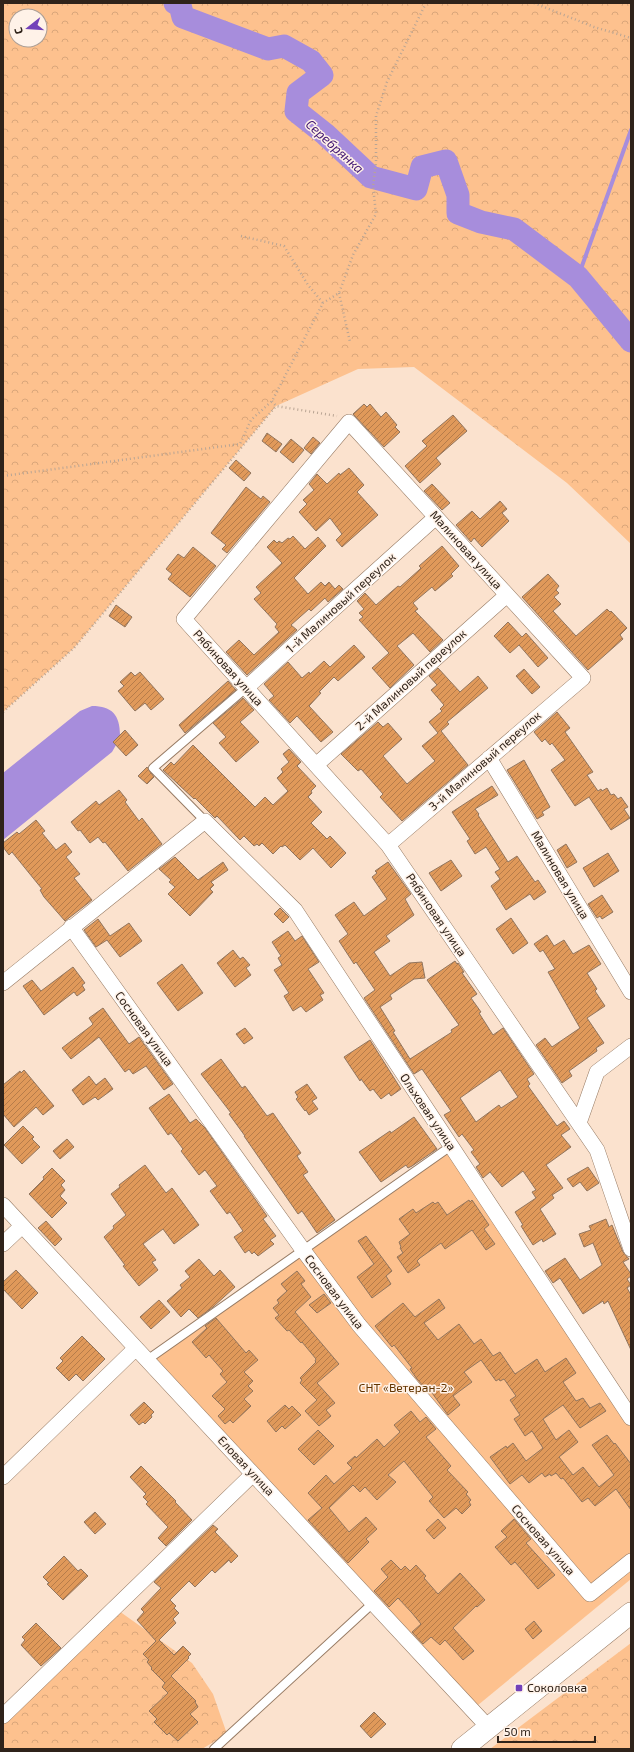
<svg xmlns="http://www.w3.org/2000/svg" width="634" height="1752" font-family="'Exo 2',sans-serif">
	<defs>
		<pattern id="forest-crowns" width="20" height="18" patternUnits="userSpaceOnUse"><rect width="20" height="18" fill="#fdc18e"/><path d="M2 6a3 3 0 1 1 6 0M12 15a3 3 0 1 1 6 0" fill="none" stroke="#d9a67a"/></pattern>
		<pattern id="building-hatch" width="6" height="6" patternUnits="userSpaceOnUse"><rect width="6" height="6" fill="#e0995a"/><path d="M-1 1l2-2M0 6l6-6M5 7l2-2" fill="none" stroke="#b67c4a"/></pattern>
	</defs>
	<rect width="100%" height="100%" fill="#fbe2ce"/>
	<path fill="#fdc18e" d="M451,1146l180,272v161l-159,131 -325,-350z"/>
	<path fill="url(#forest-crowns)" fill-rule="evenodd" d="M3,3h628v541l-64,-61 -153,-116 -56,2 -82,37 -202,242 -71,64zM16,16h24v24h-24z
		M119,1611l73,52 21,31 14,40 -25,15h-199v-30z
		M631,1643v106h-141z"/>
	<path fill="#a78ddc" d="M92,706c20,0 28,9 28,29l-7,7 3,3 -4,7 -109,88v-67l77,-62z"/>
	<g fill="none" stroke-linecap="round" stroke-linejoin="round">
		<path stroke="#a78ddc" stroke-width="4" d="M578,277l53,-147"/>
		<path stroke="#a78ddc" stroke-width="23" d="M175,3l5,2 3,12 85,32 16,-3 27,15 11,14 -24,18 -2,18 29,23 46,43 45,12 6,-22 24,-6 12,34v18l23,9 33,7 64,48 53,64"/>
	</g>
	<path fill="url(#building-hatch)" stroke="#91755e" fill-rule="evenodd" d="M364,404l3,3 3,-3 11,13 5,-5 11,13 -2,2 5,5 -16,15 -31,-33z
		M453,415l14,16 -31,27 5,6 -21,19 -15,-17 22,-20 -5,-5z
		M267,433l15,11 -6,8 -14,-11z
		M313,437l7,6 -9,11 -7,-6z
		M291,439l13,11 -11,13 -13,-11z
		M236,460l15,13 -7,8 -15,-13z
		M349,468l15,17 -7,7 21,23 -36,32 -6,-7 6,-6 -12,-16 -14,13 -17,-19 8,-8 -4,-4 11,-10 -5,-6 8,-10 10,10 12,-11 1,2z
		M432,484l18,19 -8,7 -18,-19z
		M246,487l15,12 2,-3 7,6 -43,51 -5,-4 4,-4 -15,-12z
		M500,501l7,8 -5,4 7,8 -27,26 -8,-9 -3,4 -15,-17 16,-14 8,8z
		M293,536l12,13 13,-12 8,9 -32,32 14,16 13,-12 4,4 4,-4 6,7 4,-4 4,4 -15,13 -3,-4 -14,13 -2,-2 -18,16 6,5 -50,45 -21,-23 13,-12 15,15 25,-23 -4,-5 2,-3 -23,-25 7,-6 -5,-6 26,-24 -15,-16 7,-7 3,3 2,-2 3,2 6,-5 2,1z
		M442,546l17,20 -8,8 2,2 -18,15 -3,-4 -19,16 5,6 -3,2 28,29 -13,12 -17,-19 -16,13 17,19 -24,23 -18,-20 17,-15 -30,-33 4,-3 -4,-4 5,-4 -7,-8 8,-8 11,12 22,-19 2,1 19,-17 2,-2 -2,-2z
		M193,547l23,19 -26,31 -22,-18 4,-5 -6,-5 12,-15 6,4z
		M548,574l11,12 -3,4 3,3 -5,4 7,7 -8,7 23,25 31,-27 3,3 1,-1 16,17 -7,7 3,4 -35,31 -66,-73z
		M116,605l16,12 -7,10 -16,-11z
		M508,622l14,15 4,-4 22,25 -10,9 -19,-22 -9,8 -16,-17z
		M354,645l11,12 -27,24 -4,-4 -15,15 2,1 -12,13 24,26 -12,10 -24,-26 -7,7 -21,-23 5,-4 -10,-12 24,-22 14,16 7,-6 1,2 14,-13 6,6z
		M438,668l22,24 18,-16 10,12 -41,34 2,2 -8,7 27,34 -66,56 -22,-24 3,-3 -22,-25 -3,2 -17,-17 37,-32 5,5 5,-4 14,16 -19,17 24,28 28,-23 -13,-15 16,-13 -9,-11 13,-11 -2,-2 4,-4 -13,-15 6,-5 -8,-9z
		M524,669l16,18 -8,7 -16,-18z
		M131,672l4,4 5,-4 24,27 -13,11 -6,-7 -10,8 -17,-20 6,-5 -4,-4z
		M228,681l8,9 -51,43 -6,-8z
		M243,698l11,12 -14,12 19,20 -23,20 -17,-19 7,-6 -13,-14z
		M557,712l13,16 -5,4 28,40 -6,3 11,16 3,-2 1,2 5,-3 4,7 3,-1 4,5 3,-2 7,10 -4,2 6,9 -19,12 -22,-33 -14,9 -24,-36 14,-10 -13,-17 -2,2 -5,-6 -3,3 -8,-10z
		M125,730l13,15 -12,11 -13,-14z
		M193,745l62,62 10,-10 8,8 15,-14 -11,-13 6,-6 -2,-3 8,-7 -6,-8 6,-5 12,13 -4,4 19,20 -5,5 1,2 -4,4 14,15 -11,11 16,16 3,-3 16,17 -15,15 -18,-20 -13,12 -15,-15 -3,2 -1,-1 -8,8 -11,-11 -3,3 -2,-2 -3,2 -10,-10 -4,4 -23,-24 -2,2 -20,-20 -1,1 -31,-29 8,-8 3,3z
		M524,760l26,47 -8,5 2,3 -7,4 -30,-49z
		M147,767l7,10 -7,7 -9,-8z
		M492,786l6,9 -23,14 4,5 -1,1 30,47 9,-6 18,26 3,-2 8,12 -12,8 -4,-6 -24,16 -15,-24 9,-7 -5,-7 5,-3 -14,-22 -11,7 -8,-13 3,-2 -18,-27z
		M119,790l8,10 -2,2 14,19 3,-3 20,26 -34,27 -23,-29 -2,1 -5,-6 -8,6 -10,-13 -2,1 -7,-9 25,-21 3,4z
		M36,820l9,11 -3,2 14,17 9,-7 7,9 -6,5 14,17 -6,4 18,22 -27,21 -21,-24 -4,-7 2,-1 -30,-37 -3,3 -6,-8v-4l14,-11 2,2z
		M566,844l11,18 -10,6 -10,-18z
		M608,853l11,18 -25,16 -11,-19z
		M175,857l23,23 25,-18 5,8 -17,12 3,3 -4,4 3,3 -23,24 -22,-22 7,-7 -6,-5 2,-2 -12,-11z
		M451,860l11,16 -21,15 -12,-18z
		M388,862l23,32 -6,5 9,16 -28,21 4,5 -16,11 16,24 19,-13 13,-1 3,16 -11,1 -24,16 2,4 -12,8 15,24 -2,1 17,27 42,-27 -1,-2 8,-5 -32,-45 28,-19 2,3 1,-1 6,9 -2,1 15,21 -6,4 10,14 -2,1 14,22 10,-7 31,46 -7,5 3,5 -2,2 29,40 7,-5 6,8 -9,6 10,12 -25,18 17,23 -11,7 2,3 -14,11 16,25 -13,8 -1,-3 -9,6 -12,-19 2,-1 -8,-13 21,-14 -4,-6 4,-2 -13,-19 -21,16 -12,-15 -7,6 -7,-11 4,-3 -9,-12 3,-2 -12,-16 -3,3 -15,-22 7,-4 -29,-42 -8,5 -50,-76 11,-8 -19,-28 -2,2 -15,-23 9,-7 -13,-19 19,-13 10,14 23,-17 -15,-22 5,-4 -2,-2zM500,1070l18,27 -17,11 -2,-3 -23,17 -16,-24z
		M602,895l11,17 -11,7 -2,-3 -3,2 -9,-14z
		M280,908l9,9 -6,6 -9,-9z
		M511,918l17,25 -15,11 -17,-25z
		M98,919l12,17 19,-13 13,18 -22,16 -13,-17 -11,7 -12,-17z
		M288,931l7,10 7,-5 17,26 -11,7 16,24 -4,2 3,5 -17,12 -5,-6 -8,5 -9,-15 5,-3 -15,-23 8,-5 -4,-7 3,-2 -9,-14z
		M547,935l7,11 10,-6 9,14 16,-9 12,19 -14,9 10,16 -2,2 10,15 -18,12 17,25 -8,5 1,3 -28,20 3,5 -10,7 -26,-38 9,-7 7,9 28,-19 -32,-56 7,-3 -12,-19 -3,2 -6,-8z
		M233,950l7,9 3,-2 7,8 -4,3 5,7 -16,12 -18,-24z
		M182,964l21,29 -25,18 -21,-28z
		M73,967l12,16 -3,2 3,5 -8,6 -3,-4 -30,23 -21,-29 9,-6 9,11z
		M103,1008l26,36 10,-7 34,47 -9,6 -18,-24 -13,8 -4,-5 -4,3 -26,-35 -28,22 -9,-11 29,-22 2,-2 -4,-6z
		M245,1028l8,10 -9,6 -8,-10z
		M370,1040l31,49 -10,7 -2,-3 -8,6 -8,-10 -3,2 -9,-12 -1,2 -16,-24z
		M221,1059l21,29 3,-2 22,30 6,-3 28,40 -4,3 11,16 -5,3 32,45 -18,13 -15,-22 -4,3 -54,-78h1l-16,-22 2,-1 -30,-39z
		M24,1070l30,36 -11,9 -7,-8 -22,20 -11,-13v-29l17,-14 1,2z
		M89,1076l7,9 9,-7 8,11 -15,11 -3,-3 -12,8 -11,-15z
		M307,1084l10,14 -5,3 6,8 -9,6 -3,-5 -1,1 -9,-12 2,-2 -3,-5z
		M169,1094l21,29 6,-4 9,9 62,88 -4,3 13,17 -6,4 4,4 -16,12 -4,-4 -2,2 -3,-4 -4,3 -11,-16 9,-6 -13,-19 -3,2 -17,-23 7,-5 -12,-16 -6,5 -18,-24 2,-2 -12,-16 -3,2 -19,-27z
		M414,1117l23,32 -25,17 -4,2 -2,-3 -25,17 -22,-30 31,-21 1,2z
		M23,1126l11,11 -2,2 8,8 -18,17 -18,-19z
		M67,1139l7,8 -14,12 -7,-8z
		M145,1165l21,28 6,-5 27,37 -25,19 -11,-15 -20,15 13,16 -4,2 6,8 -19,16 -16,-20 2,-1 -21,-28 10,-9 -1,-2 13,-11 -15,-21 9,-7 -1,-2z
		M588,1167l11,16 -12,8 -7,-9 -7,5 -6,-8z
		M52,1168l13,13 -4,4 4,5 -5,6 7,7 -15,15 -23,-24 15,-15 -1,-2z
		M469,1200l1,2 2,-2 17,25 -5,4 11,15 -9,6 -14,-20 -27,19 -4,-6 -21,15 -3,3 3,4 -12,8 -11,-16 6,-4 -3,-5 1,-1 -2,-5 11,-8 -11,-15 14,-10 3,4 17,-11 2,2 3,-2 9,13z
		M606,1219l3,8 3,-2 11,27 6,7 -6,3 8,12v2l-4,3 4,6 -4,3 4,7v55l-23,-49 -4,3 -1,-3 -20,13 -23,-36 -7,5 -8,-12 20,-13 15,22 22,-15 -9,-22 -9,4 -5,-13 12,-4 -2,-4z
		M46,1221l16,18 -7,7 -17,-18z
		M366,1236l26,35 -6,5 5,8 -19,14 -15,-21 17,-13 -16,-23z
		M199,1259l15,17 6,-6 15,17 -22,20 -15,11 -9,-9 -8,8 -14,-16 15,-13 -2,-3 10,-8 -5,-6z
		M16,1270l22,23 -16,16 -19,-20v-7z
		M297,1271l8,10 -4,3 10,13 -16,15 44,52 -22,19 18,20 -9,7 5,6 -12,10 -14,-15 12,-11 -17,-17 2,-3 -2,-2 16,-16 -1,-1 1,-2 -14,-17 -1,1 -12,-13 -2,1 -12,-13 4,-3 -6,-7 6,-5 -2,-3 10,-9 -6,-7z
		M324,1294l7,9 -14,10 -8,-8z
		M439,1299l6,9 -21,15 14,17 21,-16 15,20 7,-5 12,17 7,-4 15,22 22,-15 8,13 21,-14 10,15 -13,9 13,19 7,-3 7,10 10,-5 6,8 -26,17 -17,-23 -20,14 13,21 13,-10 9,12 -19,15 14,18 10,-8 16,20 15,-12 -22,-30 15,-10 7,9 1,-1 16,21v46l-15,-21 -21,17 -7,-8 -6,4 -19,-24 -2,1 -5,-6 -5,3 -1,-2 -5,3 -3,-4 -13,10 -7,-8 -12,9 -20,-27 16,-11 1,2 6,-5 13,18 17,-13 -11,-17 -7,5 -11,-17 6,-4 -10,-15 6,-4 -12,-17 -4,2 -1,-2 -3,2 -15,-21 -17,12 8,10 -19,14 7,9 -12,10 -21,-29 -3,1 -7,-8 -7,-10 2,-1 -18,-23 -2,2 -17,-21 28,-23 12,14z
		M159,1300l11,12 -19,17 -11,-12z
		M216,1318l30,35 3,-3 9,10 -14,12 9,9 -5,5 5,5 -9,8 7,7 -18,17 -3,-3 -5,4 -7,-8 7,-7 -13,-13 15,-14 -7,-8 3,-3 -14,-16 -3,3 -14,-16 15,-14 -2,-2z
		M82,1336l23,23 -22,22 -7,-7 -7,7 -13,-13 7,-7 -3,-3z
		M144,1402l10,10 -3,3 1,2 -7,7 -2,-2 -4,3 -9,-10z
		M285,1405l4,4 3,-3 9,9 -16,14 -3,-3 -6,6 -9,-11z
		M411,1411l9,11 6,-5 10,12 -10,8 25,29 -4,4 21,22 -2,2 5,6 -2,2 2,3 -9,9 -6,-6 -12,10 -15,-17 4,-4 -29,-36 -16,14 8,7 -19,18 -12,-13 -5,5 -7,-7 -24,23 20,24 17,-15 11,12 -11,10 3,3 -21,21 -40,-43 14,-12 -14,-15 18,-18 8,9 18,-16 -5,-5 8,-7 1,2 21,-19 7,8 16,-15 -6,-7z
		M318,1430l16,16 -20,19 -16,-16z
		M141,1466l35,35 -1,1 17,18 -26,26 -8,-8 10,-11 -22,-23 2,-2 -5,-5 3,-3 -16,-17z
		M95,1512l11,12 -11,10 -11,-12z
		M438,1519l8,9 -12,11 -8,-9z
		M514,1519l17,20 -5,4 29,32 -17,14 -23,-27 -4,3 -16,-18 12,-10 -6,-6z
		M213,1525l5,4 -3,3 23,24 -7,7 -2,-3 -14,13 -3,-3 -17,17 -6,-6 -19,19 6,6 -2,2 5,5 -6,6 3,4 -17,17 15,15 9,-9 8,8 -3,3 1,1 -18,18 25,25 -1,1 3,5 -8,7 8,8 -20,19 -9,-8 -2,2 -13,-13 3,-3 -8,-8 19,-18 -6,-6 3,-4 -14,-14 1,-1 -5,-6 2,-2 -6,-6 13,-13 -19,-21 7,-8 -3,-3 20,-21 -7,-6z
		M64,1556l14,15 3,-2 7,7 -25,24 -16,-16 2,-1 -6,-6z
		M391,1560l10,10 4,-4 5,5 6,-6 10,11 -2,2 14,16 22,-21 25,27 -8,7 -1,-1 -23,22 21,23 -11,9 -18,-20 -5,5 -9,-8 -8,7 -11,-12 9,-8 -9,-11 -14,-15 -9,9 -15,-16 14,-14 -7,-8z
		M534,1621l8,10 -9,8 -8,-10z
		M36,1623l25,25 -20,18 -20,-21 4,-5 -3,-3z
		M374,1712l12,12 -15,14 -11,-12z"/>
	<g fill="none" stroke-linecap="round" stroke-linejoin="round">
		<g stroke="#977b64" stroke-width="10">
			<path id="lane" d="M205,821l-52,-53 93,-80
				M147,1360l304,-214
				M214,1749l159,-146"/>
		</g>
		<g stroke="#977b64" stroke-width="16">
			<path id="street" d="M246,688l190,-171
				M489,758l142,234
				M316,765l191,-170
				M388,845l195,-167 -234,-256 -165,197 204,226 209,305 34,99
				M71,927l232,323 56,75 231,269 41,-33
				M3,983l202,-162 90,89 336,508
				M579,1123l18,-51 34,-26
				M3,1205l486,523
				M3,1244l19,-18
				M3,1477l133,-129
				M3,1716l250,-242"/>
		</g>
		<g stroke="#977b64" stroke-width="22">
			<path id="secondary" d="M462,1749l169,-136"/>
		</g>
		<path stroke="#b9a594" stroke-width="2.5" stroke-dasharray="1 3" stroke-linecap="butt" d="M534,3l60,24 37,11
			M241,236l43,10 24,39 15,18
			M339,293l11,49
			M272,401l4,5 61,10
			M3,476l237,-32 11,-24 21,-19 51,-98 16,-10 14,-38 23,-41 -3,-28 3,-23v-47l11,-34 39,-79
			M3,712l71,-64 202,-242"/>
		<use href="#lane" stroke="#fff" stroke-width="8"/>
		<use href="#street" stroke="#fff" stroke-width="15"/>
		<use href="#secondary" stroke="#fff" stroke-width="21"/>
	</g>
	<rect fill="#7341b9" stroke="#fff2e8" stroke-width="1.5" x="515" y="1684" width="8" height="8" rx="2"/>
	<g text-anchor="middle" stroke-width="3" stroke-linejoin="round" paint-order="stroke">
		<g font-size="12" fill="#2f231a" stroke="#fff2e8">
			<text transform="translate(466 550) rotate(48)" y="4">Малиновая улица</text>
			<text transform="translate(341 603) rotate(-42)" y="4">1-й Малиновый переулок</text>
			<text transform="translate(228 668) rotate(48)" y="4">Рябиновая улица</text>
			<text transform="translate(411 680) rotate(-42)" y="4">2-й Малиновый переулок</text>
			<text transform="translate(485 761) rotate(-41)" y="4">3-й Малиновый переулок</text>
			<text transform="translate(560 875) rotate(59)" y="4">Малиновая улица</text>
			<text transform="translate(436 915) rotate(56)" y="4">Рябиновая улица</text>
			<text transform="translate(144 1029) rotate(54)" y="4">Сосновая улица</text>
			<text transform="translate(428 1112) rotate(56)" y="4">Ольховая улица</text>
			<text transform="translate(334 1292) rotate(53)" y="4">Сосновая улица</text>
			<text transform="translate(246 1466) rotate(47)" y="4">Еловая улица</text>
			<text transform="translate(543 1540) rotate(49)" y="4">Сосновая улица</text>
		</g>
		<g font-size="12" fill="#633500" stroke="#fff2e8">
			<text x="406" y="1392">СНТ «Ветеран-2»</text>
		</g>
		<g font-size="12" fill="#2f231a" stroke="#fff2e8" text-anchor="start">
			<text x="527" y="1692">Соколовка</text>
		</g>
		<g font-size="13" font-style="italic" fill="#411673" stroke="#fff2e8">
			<text transform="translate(335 146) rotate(42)" y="5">Серебрянка</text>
		</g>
	</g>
	<rect width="634" height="1752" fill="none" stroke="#2f231a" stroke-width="8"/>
	<g transform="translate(28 28) rotate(253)"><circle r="19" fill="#fff2e8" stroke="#ac9f96"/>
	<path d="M0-3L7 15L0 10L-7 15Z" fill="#7341b9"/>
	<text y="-6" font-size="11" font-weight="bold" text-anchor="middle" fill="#2f231a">С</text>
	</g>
	<path d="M498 1736v6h97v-6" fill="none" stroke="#2f231a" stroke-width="2"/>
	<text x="504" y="1736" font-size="12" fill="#2f231a" stroke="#fff2e8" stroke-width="3" paint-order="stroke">50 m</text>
</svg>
